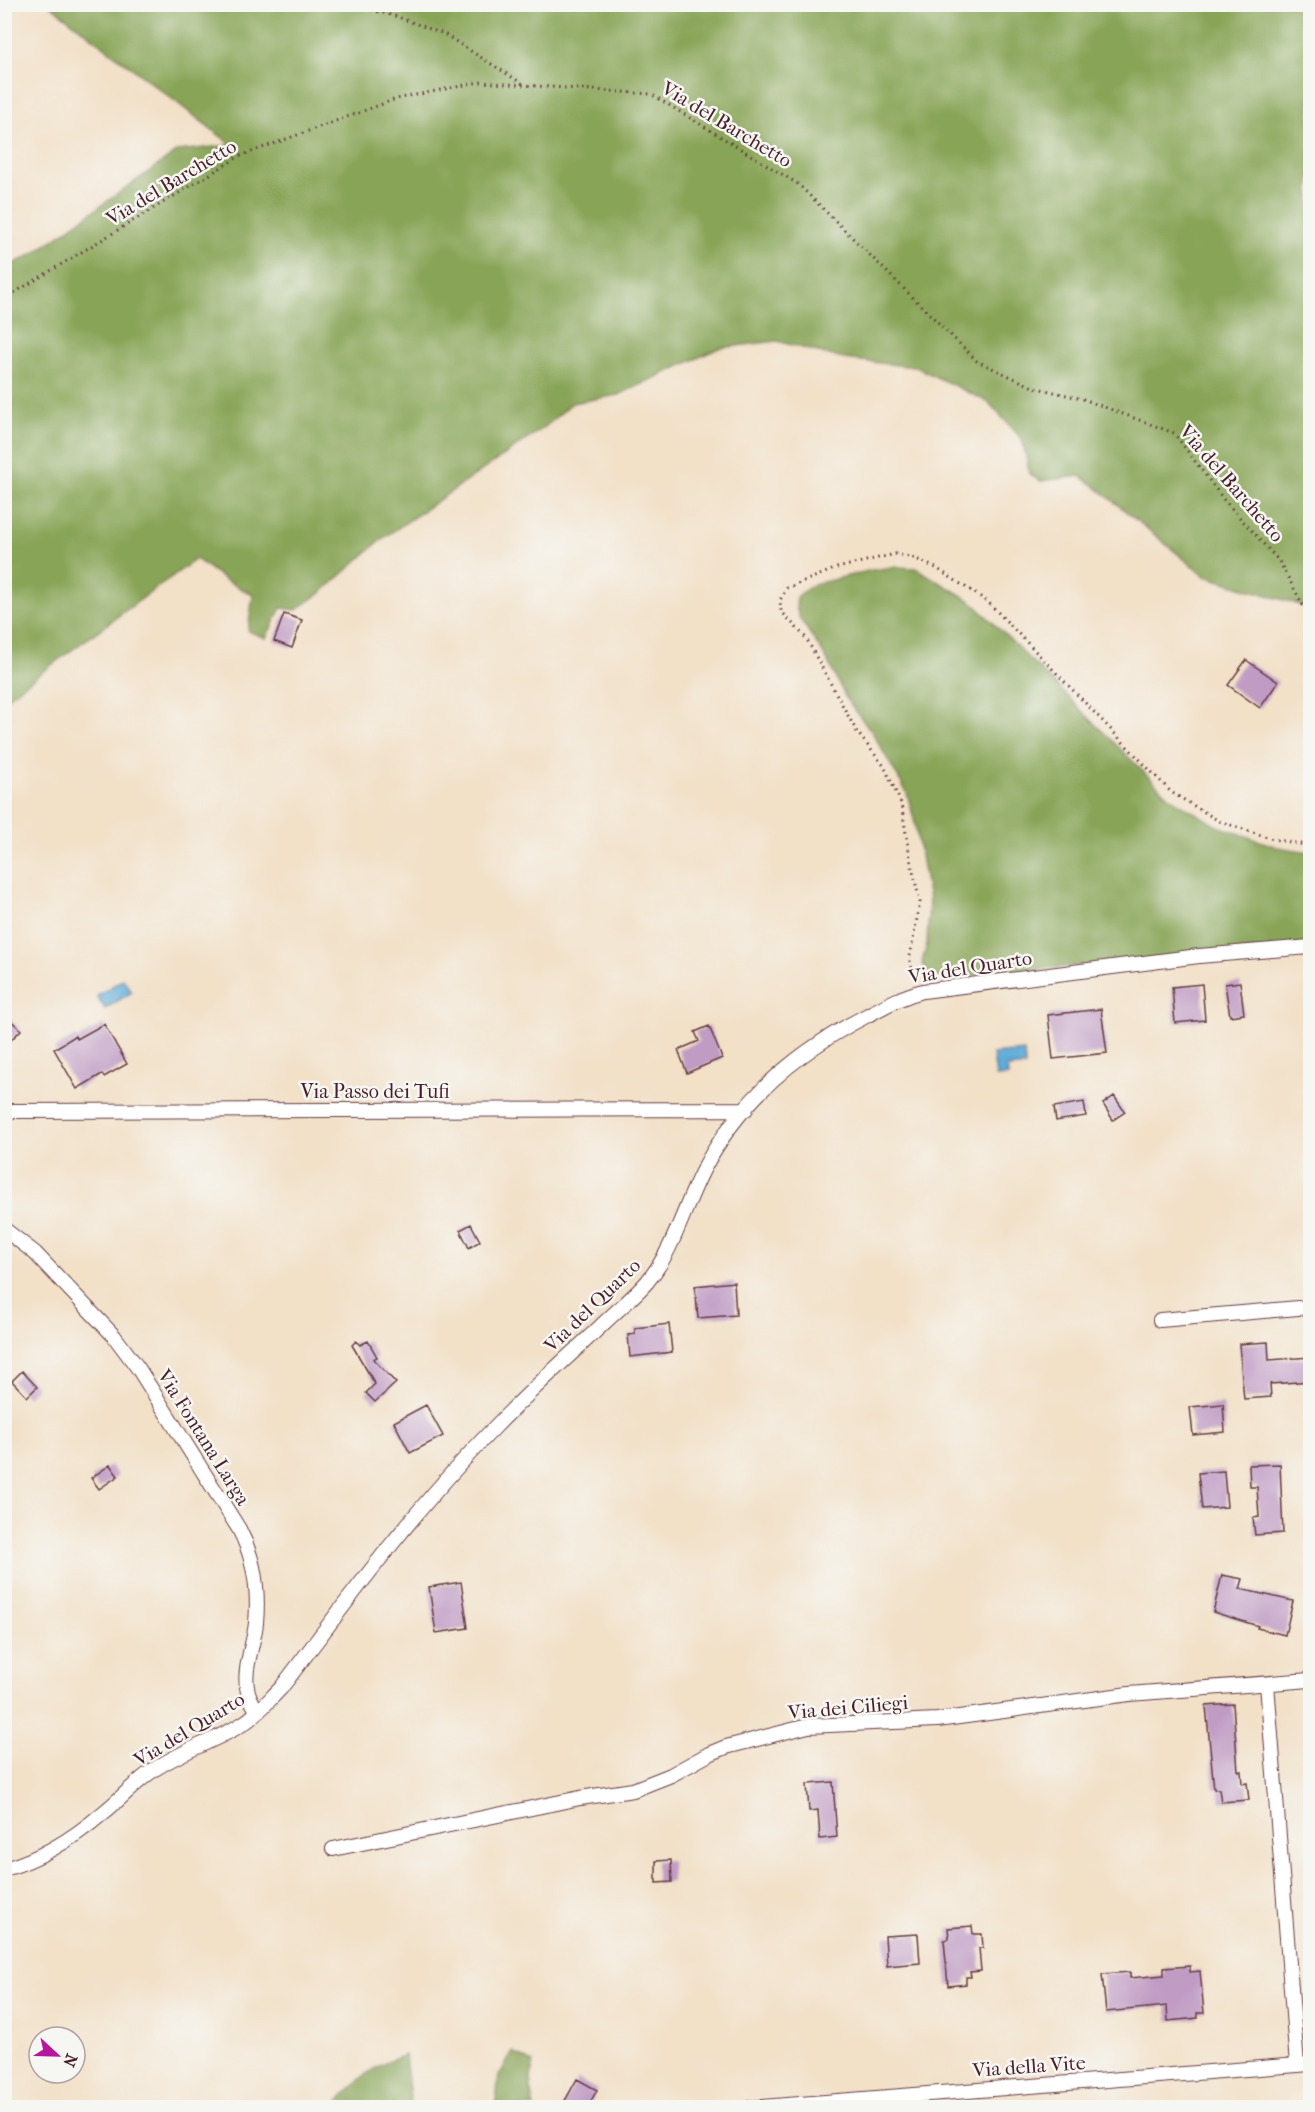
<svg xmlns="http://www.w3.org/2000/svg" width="1315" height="2112" font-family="'IM FELL French Canon',serif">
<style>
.forest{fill:#88a457;stroke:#696241;stroke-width:1.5}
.water{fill:#5facd8;stroke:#546682;stroke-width:1.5}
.building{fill:#c09bc4}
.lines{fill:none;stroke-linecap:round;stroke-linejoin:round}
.minor-casing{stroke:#633c42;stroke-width:16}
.path{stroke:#633c42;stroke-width:3;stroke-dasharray:1.5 4.5;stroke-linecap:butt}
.minor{stroke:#fff;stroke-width:14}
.labels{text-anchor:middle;stroke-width:5;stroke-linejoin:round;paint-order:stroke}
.street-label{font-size:20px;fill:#4a1f2b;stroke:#f6f6f2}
</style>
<rect width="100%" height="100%" fill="#f6f6f2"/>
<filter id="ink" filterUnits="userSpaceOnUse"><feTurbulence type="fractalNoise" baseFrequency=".0167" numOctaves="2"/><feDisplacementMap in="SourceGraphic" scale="12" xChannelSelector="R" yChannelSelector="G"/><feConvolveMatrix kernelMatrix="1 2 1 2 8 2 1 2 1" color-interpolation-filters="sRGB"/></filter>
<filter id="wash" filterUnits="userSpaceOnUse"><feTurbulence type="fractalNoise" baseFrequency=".008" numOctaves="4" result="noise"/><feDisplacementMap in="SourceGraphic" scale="24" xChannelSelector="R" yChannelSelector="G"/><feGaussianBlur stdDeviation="1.35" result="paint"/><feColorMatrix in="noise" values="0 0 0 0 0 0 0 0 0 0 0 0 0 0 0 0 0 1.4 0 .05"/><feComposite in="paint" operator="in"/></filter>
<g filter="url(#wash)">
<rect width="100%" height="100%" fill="#f2e0c7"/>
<path class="forest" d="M 50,5 L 1310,5 L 1310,608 L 1205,576 L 1096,487 L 1080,476 L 1041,481 L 1030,475 L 1022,439 L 988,402 L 916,367 L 844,359 L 777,341 L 719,348 L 618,395 L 572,403 L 545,427 L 382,539 L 321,593 L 296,610 L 281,608 L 266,638 L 248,631 L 253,595 L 224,579 L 196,559 L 5,699 L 5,268 L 33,254 L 178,151 L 232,145 Z
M 894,567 L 916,568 L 971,601 L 1169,797 L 1215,825 L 1277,847 L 1310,852 L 1310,945 L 940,978 L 927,973 L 922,962 L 927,945 L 929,899 L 914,819 L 907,793 L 872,732 L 847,700 L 825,656 L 800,619 L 796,607 L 797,597 L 812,585 L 872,570 Z
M 513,2052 L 533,2063 L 530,2088 L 534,2107 L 495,2107 L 499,2076 Z
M 405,2055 L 411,2107 L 334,2107 C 359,2078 368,2068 405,2055 Z"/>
<path class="water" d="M 123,979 L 132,992 L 105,1009 L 97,996 Z
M 1024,1051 L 1025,1066 L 1007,1068 L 1008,1076 L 996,1077 L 993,1054 Z"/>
<g id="blocks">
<path class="building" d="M 284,614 L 302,620 L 292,648 L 274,641 Z
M 1246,660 L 1278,682 L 1260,708 L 1228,685 Z
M 1240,982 L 1244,1014 L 1230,1016 L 1225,984 Z
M 1202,984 L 1205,1020 L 1175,1023 L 1172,987 Z
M 1101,1009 L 1107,1053 L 1053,1059 L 1048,1015 Z
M 4,1014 L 21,1030 L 4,1047 Z
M 104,1024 L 127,1064 L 104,1077 L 102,1074 L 77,1089 L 54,1049 L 75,1036 L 77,1039 Z
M 709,1026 L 722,1058 L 687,1073 L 678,1050 L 699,1041 L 695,1032 Z
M 1114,1096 L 1125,1112 L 1113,1120 L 1103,1104 Z
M 1084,1102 L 1086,1116 L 1056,1121 L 1054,1107 Z
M 471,1224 L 480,1241 L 469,1248 L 460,1230 Z
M 734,1282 L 736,1315 L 698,1318 L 695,1286 Z
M 669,1324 L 672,1352 L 630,1357 L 628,1335 L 635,1334 L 635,1328 Z
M 356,1341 L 360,1345 L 368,1341 L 377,1357 L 373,1359 L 396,1383 L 375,1402 L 366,1393 L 375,1384 L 352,1345 Z
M 1268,1342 L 1269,1360 L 1311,1357 L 1311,1381 L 1270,1384 L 1271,1397 L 1244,1399 L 1239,1344 Z
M 22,1371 L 37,1387 L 27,1397 L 12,1381 Z
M 1223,1404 L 1225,1432 L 1193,1435 L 1190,1407 Z
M 426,1405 L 443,1436 L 410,1453 L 394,1422 Z
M 1280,1464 L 1283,1533 L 1255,1535 L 1253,1518 L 1259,1517 L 1257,1487 L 1250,1487 L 1249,1465 Z
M 110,1465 L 118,1476 L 99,1489 L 91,1478 Z
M 1224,1471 L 1227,1507 L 1202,1509 L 1198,1473 Z
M 1222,1575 L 1243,1579 L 1240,1589 L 1293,1601 L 1285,1635 L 1257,1628 L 1258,1626 L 1213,1612 Z
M 461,1582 L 468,1628 L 436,1633 L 429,1587 Z
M 1233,1704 L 1238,1771 L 1241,1771 L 1242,1784 L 1247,1783 L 1249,1800 L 1221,1802 L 1219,1789 L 1214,1789 L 1206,1706 Z
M 833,1782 L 837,1837 L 820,1839 L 818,1810 L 809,1811 L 807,1784 Z
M 671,1860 L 672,1882 L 656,1883 L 656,1861 Z
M 972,1926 L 973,1934 L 982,1934 L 983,1948 L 979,1948 L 981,1971 L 970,1972 L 971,1977 L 966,1977 L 966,1984 L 948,1986 L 944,1940 L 949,1939 L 948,1928 Z
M 918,1934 L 920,1963 L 887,1966 L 885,1936 Z
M 1190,1966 L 1190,1972 L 1200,1971 L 1204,2013 L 1197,2013 L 1198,2018 L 1168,2021 L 1167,2006 L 1106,2012 L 1102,1974 L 1130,1972 L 1130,1978 L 1164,1975 L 1164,1968 Z
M 577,2079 L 597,2090 L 587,2108 L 561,2108 Z"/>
</g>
</g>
<g filter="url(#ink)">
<use href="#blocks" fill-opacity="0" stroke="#633c42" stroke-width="1.5"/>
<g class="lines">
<defs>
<path id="minor" d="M 4,1111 L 746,1109
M 4,1229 L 35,1253 L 114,1336 L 138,1368 L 239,1529 C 255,1559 259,1590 256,1623 C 254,1644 242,1671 248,1692 C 250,1699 254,1706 258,1712
M 1160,1320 L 1310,1307
M 1267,1684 L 1297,2065
M 333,1849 L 580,1798 L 633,1790 L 671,1775 L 709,1754 L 726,1747 L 808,1726 L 937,1720 L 1129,1694 L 1310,1680
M 4,1869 C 41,1859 75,1837 103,1813 C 121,1799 136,1781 155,1769 C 183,1750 216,1741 244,1723 C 258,1714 269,1700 281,1688 C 349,1598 416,1507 496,1426 C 530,1391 566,1359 601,1326 C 616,1311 633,1298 647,1282 C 674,1250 684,1207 703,1170 C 739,1101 798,1051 866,1016 C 885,1006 902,996 923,991 L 1199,956 L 1310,947
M 750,2108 L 1310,2064"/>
</defs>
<use href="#minor" class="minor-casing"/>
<path class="path" d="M 348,4 L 395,16 L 444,34 L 523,84
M 4,299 L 240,156 L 396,99 L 480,82 L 651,94 L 798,184 L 977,361 L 1033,387 L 1083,399 L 1174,433 L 1224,500 L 1279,561 L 1303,605 L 1310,608
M 916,979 L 910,963 L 910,956 L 920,902 L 911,863 L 901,803 L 884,766 L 857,732 L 806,638 L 781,611 L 780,600 L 787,588 L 837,568 L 895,554 L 914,558 L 936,568 L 987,601 L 1171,792 L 1219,821 L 1273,839 L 1310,846"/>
<use href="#minor" class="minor"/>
</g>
</g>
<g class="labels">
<g class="street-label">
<text transform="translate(727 124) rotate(31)" y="7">Via del Barchetto</text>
<text transform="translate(171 182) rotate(-31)" y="7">Via del Barchetto</text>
<text transform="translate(1232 483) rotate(49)" y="7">Via del Barchetto</text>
<text transform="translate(970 967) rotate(-9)" y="7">Via del Quarto</text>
<text x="375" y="1098">Via Passo dei Tufi</text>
<text transform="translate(592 1305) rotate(-44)" y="7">Via del Quarto</text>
<text transform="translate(204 1437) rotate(58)" y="7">Via Fontana Larga</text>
<text transform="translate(848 1707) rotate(-5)" y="7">Via dei Ciliegi</text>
<text transform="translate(189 1729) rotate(-31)" y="7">Via del Quarto</text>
<text transform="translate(1029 2066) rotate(-4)" y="7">Via della Vite</text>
</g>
</g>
<rect width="1315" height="2112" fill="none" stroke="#f6f6f2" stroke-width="24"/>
<g transform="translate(57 2055) rotate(112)"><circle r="28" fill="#f6f6f2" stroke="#b1a0a2" stroke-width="1.5"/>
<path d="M0-4.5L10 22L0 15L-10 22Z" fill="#b5179e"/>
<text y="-9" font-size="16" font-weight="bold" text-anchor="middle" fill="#4a1f2b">N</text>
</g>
</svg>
